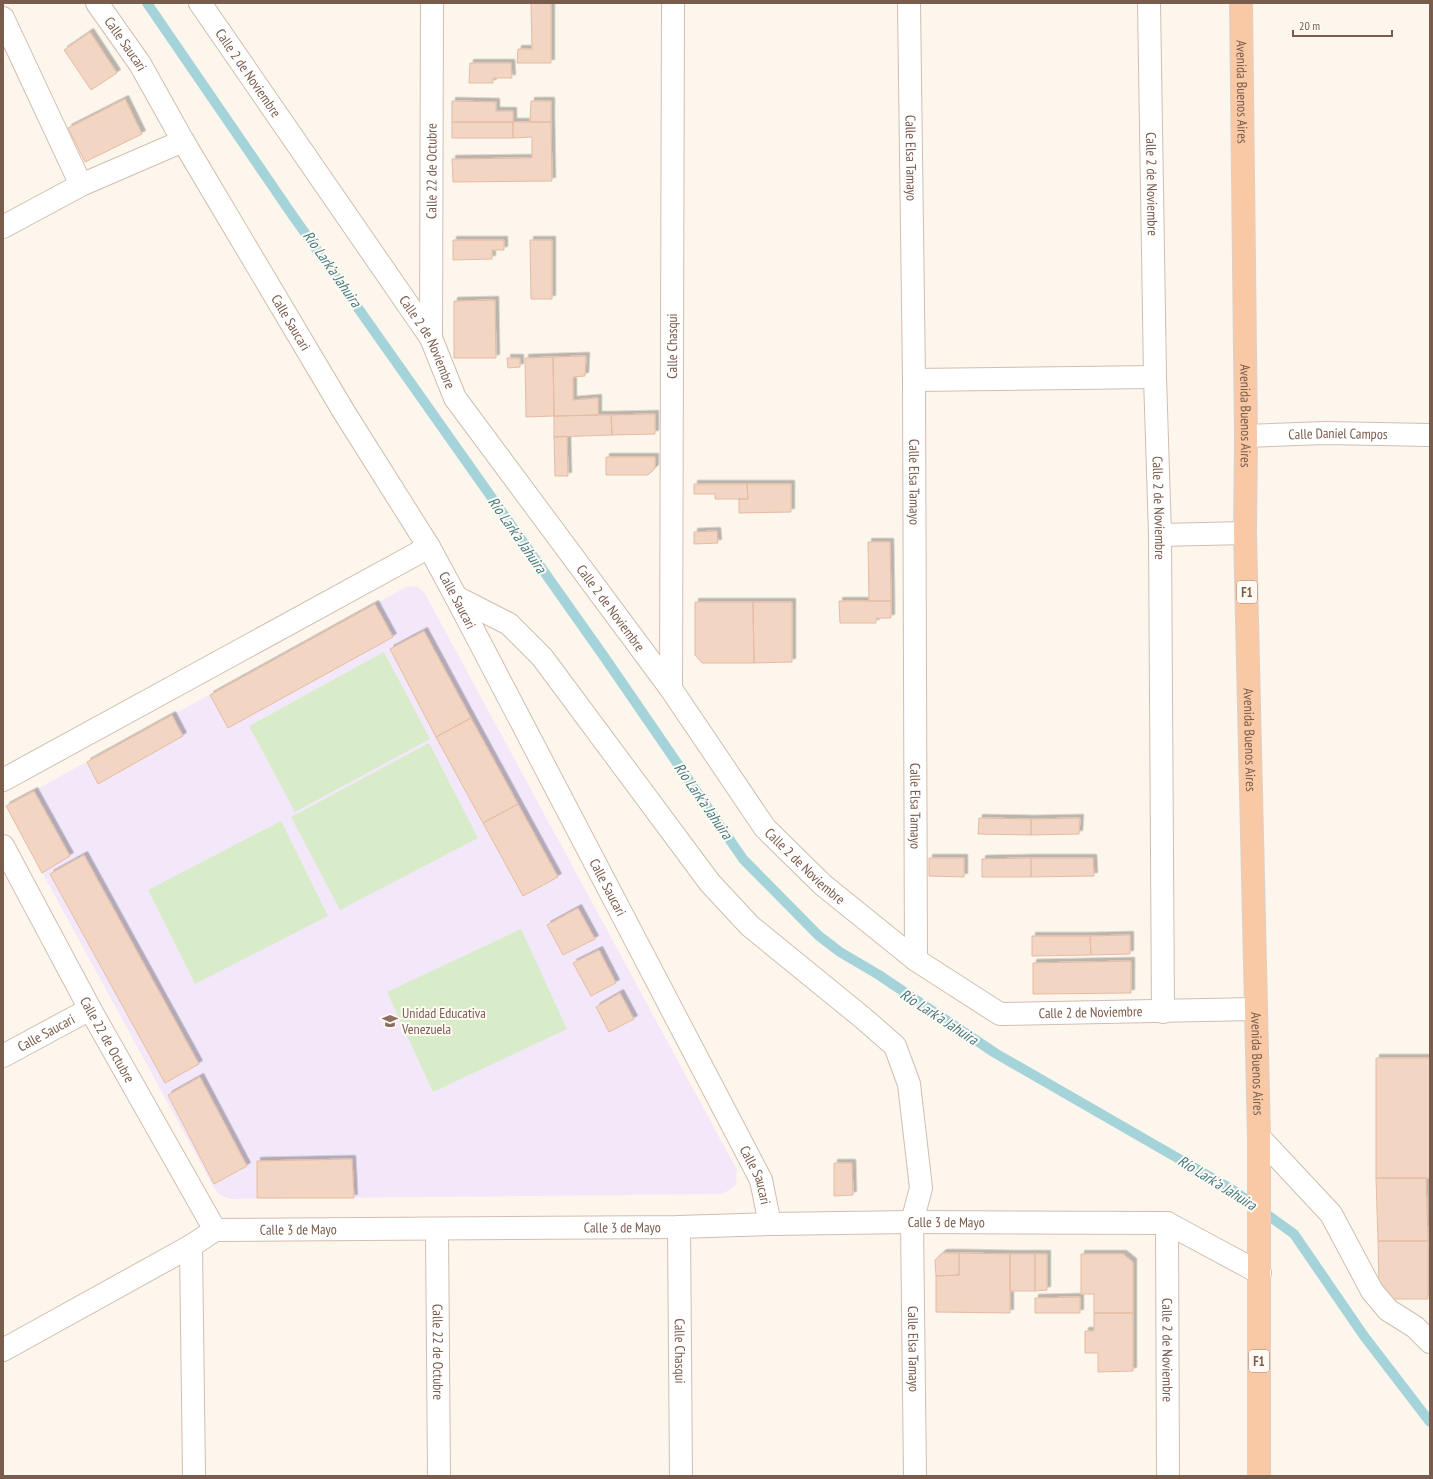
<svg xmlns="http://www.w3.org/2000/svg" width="1433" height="1479" font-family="'PT Sans Narrow',sans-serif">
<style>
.education{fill:#f3e8fa}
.green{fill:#d8ecc9}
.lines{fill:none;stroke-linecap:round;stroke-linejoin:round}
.stream{stroke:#a5d3da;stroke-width:10}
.building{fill:#f3d5c3;stroke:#e6bba3;filter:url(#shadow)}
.minor-casing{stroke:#d1beb0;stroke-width:24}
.trunk-casing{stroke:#dad1cd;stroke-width:24}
.minor{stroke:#fff;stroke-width:22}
.trunk{stroke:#f9c8a4;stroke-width:22}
.labels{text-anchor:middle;stroke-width:4;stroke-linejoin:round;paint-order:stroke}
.shield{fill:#fffaf3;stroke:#a28b7f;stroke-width:1}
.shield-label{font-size:13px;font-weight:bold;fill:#7a5c4d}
.street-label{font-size:14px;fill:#7a5c4d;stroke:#fffaf3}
.education-label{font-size:14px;fill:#785e54;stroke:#fffaf3;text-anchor:start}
.water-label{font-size:15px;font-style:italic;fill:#437c86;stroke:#fffaf3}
</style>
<defs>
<filter id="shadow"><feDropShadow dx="3.5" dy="-3.5" stdDeviation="0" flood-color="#0004"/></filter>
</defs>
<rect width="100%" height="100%" fill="#fdf6ec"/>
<path class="education" d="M 416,586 L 424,592 L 737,1170 L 736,1185 L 723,1194 L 229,1199 L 219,1194 L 213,1186 L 6,806 L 375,604 L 406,587 Z"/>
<path class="green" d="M 384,652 L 430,739 L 295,812 L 249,726 Z
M 429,743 L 478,838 L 340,910 L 291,817 Z
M 281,821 L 328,916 L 195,984 L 148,890 Z
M 521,929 L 567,1029 L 433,1092 L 387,992 Z"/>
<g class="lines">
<path class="stream" d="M 147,3 L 293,216 L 605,658 L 743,859 L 819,936 L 840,952 L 879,975 L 995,1053 L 1233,1190 L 1294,1234 L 1364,1336 L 1430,1422"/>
</g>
<path class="building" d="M 531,3 L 551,3 L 551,63 L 517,63 L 518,49 L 532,49 Z
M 90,32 L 117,73 L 91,90 L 64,50 Z
M 470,63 L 511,63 L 512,78 L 493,78 L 493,83 L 469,83 Z
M 125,99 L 142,134 L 85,162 L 68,128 Z
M 452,101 L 496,102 L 496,111 L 513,111 L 513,122 L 452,122 Z
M 531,101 L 551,101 L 551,122 L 530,122 Z
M 452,122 L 513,122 L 513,138 L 452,138 Z
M 513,122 L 551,122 L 552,181 L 453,182 L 452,159 L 532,158 L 532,137 L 513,138 Z
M 453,240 L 504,240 L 504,250 L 492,250 L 492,259 L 453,260 Z
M 530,240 L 552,240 L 552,299 L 531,299 Z
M 495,300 L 496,358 L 454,358 L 454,301 Z
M 586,356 L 585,376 L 573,377 L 573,400 L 598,398 L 598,415 L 554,416 L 553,357 Z
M 553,357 L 554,416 L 526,417 L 525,358 Z
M 507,358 L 520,358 L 520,367 L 508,368 Z
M 655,414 L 655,434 L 612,435 L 611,415 Z
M 598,415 L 611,415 L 612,435 L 554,437 L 554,416 Z
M 567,436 L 568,476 L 555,476 L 554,437 Z
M 606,457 L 655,457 L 655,468 L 648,475 L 606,475 Z
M 694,484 L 747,484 L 748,499 L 715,499 L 715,494 L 694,494 Z
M 747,484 L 791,484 L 791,512 L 739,513 L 739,499 L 748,499 Z
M 717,531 L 718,543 L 694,544 L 694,532 Z
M 868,542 L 890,542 L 891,601 L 869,601 Z
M 839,601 L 891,601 L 891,618 L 876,618 L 876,623 L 840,623 Z
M 695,602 L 753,602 L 754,663 L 702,663 L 695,655 Z
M 753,602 L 792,602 L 792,662 L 754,663 Z
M 375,604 L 393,637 L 228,728 L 210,695 Z
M 424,631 L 471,718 L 436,737 L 390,649 Z
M 172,715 L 183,736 L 98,784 L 87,762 Z
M 471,718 L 518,804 L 483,823 L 436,737 Z
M 34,791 L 70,856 L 42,873 L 6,806 Z
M 518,804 L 558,877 L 523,896 L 483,823 Z
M 979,818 L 1031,819 L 1031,835 L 978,834 Z
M 1080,818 L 1079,834 L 1031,835 L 1031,819 Z
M 84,855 L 199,1064 L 165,1083 L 50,874 Z
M 929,858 L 964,858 L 964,877 L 929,876 Z
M 1031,858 L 1031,877 L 982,877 L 982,859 Z
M 1031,858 L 1093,858 L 1094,876 L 1031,877 Z
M 578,908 L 595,939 L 563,955 L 547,925 Z
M 1130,935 L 1130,954 L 1091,955 L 1090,936 Z
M 1032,936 L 1090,936 L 1091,955 L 1032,956 Z
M 599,950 L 616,983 L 591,996 L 573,963 Z
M 1131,961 L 1131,993 L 1033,994 L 1033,963 Z
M 620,993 L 634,1019 L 609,1032 L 596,1007 Z
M 1376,1058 L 1430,1058 L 1430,1178 L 1376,1178 Z
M 200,1077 L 247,1166 L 214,1184 L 168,1095 Z
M 352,1159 L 354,1198 L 257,1198 L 257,1161 Z
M 834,1163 L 852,1163 L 853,1195 L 834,1196 Z
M 1376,1178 L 1426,1178 L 1428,1241 L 1378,1241 Z
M 1378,1241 L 1428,1241 L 1428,1299 L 1389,1299 L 1379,1287 Z
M 943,1253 L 959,1253 L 959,1275 L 936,1276 L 935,1260 Z
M 959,1253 L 1010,1254 L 1010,1313 L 936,1312 L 936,1276 L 959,1275 Z
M 1010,1254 L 1035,1254 L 1035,1291 L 1010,1291 Z
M 1035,1254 L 1047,1254 L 1047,1290 L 1035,1291 Z
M 1081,1254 L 1123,1254 L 1133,1262 L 1133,1313 L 1094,1313 L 1094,1294 L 1081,1294 Z
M 1080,1297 L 1080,1313 L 1035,1313 L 1035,1298 Z
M 1094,1313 L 1133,1313 L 1133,1371 L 1098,1372 L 1098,1353 L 1085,1353 L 1085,1331 L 1094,1331 Z"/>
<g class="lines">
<defs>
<g id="minor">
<path id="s1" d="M 97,3 L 140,64 L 183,141 L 344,412 L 429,547 L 456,597 L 761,1180 L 770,1224"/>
<path id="s2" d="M 200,3 L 431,338 L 455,398 L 671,689 L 765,828 L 823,885 L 916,960 L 1000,1014 L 1255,1009"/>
<path id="s3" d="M 909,3 L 914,380 L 916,960"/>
<path id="s4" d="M 1149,3 L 1155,377 L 1160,535 L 1163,1012"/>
<path d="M 3,18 L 81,185"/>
<path d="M 3,227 L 81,185 L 183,141"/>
<path id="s5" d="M 431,338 L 432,3"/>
<path d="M 914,380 L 1155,377"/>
<path id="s6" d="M 1246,436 L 1326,433 L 1430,435"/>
<path d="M 1160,535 L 1245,533"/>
<path id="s7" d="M 456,597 L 509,624 L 542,657 L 710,883 L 750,926 L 863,1018 L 895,1046 L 909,1084 L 921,1188 L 912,1222 L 915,1476"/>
<path id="s8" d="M 671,689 L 673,3"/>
<path d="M 3,780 L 429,547"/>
<path id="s9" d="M 3,846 L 90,1009 L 215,1230"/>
<path id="s10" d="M 3,1056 L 90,1009"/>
<path d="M 1259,1137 L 1331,1214 L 1372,1291 L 1388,1310 L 1415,1327 L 1430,1342"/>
<path id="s11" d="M 1167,1223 L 1168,1476"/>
<path id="s12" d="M 679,1227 L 681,1476"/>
<path id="s13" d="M 437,1229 L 439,1476"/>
<path d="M 191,1246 L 194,1476"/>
<path id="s14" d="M 3,1350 L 191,1246 L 215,1230 L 679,1227 L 770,1224 L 912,1222 L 1167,1223 L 1260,1273"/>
</g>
<g id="trunk">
<path id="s15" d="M 1241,3 L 1246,436 L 1245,533 L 1259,1137 L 1259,1476"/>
</g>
</defs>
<use href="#minor" class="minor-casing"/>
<use href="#trunk" class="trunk-casing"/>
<use href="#minor" class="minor"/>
<use href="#trunk" class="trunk"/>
</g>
<defs>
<symbol id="school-bare" viewBox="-9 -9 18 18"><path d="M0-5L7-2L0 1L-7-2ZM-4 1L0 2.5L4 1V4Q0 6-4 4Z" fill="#8d6e63" stroke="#fffaf3" stroke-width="2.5" paint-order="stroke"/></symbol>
</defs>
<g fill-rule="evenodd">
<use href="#school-bare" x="379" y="1010" width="22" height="22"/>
</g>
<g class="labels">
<g class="shield">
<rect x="1237" y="581" width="20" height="22" rx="3"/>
<rect x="1249" y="1350" width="20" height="22" rx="3"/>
</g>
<g class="shield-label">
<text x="1247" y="597">F1</text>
<text x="1259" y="1366">F1</text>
</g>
<g class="street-label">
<text dy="5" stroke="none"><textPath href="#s1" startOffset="50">Calle Saucari</textPath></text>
<text dy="5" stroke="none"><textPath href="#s2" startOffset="85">Calle 2 de Noviembre</textPath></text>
<text dy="5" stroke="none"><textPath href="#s15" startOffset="89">Avenida Buenos Aires</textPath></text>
<text dy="5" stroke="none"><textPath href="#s3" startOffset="155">Calle Elsa Tamayo</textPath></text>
<text dy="5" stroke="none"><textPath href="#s5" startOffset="167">Calle 22 de Octubre</textPath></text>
<text dy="5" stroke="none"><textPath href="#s4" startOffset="181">Calle 2 de Noviembre</textPath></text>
<text dy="5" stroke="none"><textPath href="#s1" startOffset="374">Calle Saucari</textPath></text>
<text dy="5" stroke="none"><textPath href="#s2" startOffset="409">Calle 2 de Noviembre</textPath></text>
<text dy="5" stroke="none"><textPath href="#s8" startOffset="343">Calle Chasqui</textPath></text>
<text dy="5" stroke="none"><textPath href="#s15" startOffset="413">Avenida Buenos Aires</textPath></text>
<text dy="5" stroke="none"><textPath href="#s6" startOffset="92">Calle Daniel Campos</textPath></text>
<text dy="5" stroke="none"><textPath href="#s3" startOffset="479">Calle Elsa Tamayo</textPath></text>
<text dy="5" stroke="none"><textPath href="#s4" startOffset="505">Calle 2 de Noviembre</textPath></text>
<text dy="5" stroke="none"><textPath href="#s1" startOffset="698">Calle Saucari</textPath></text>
<text dy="5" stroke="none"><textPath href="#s2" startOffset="733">Calle 2 de Noviembre</textPath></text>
<text dy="5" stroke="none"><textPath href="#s15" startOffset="737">Avenida Buenos Aires</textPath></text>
<text dy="5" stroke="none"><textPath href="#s3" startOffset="803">Calle Elsa Tamayo</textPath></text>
<text dy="5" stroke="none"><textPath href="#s2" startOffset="1057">Calle 2 de Noviembre</textPath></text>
<text dy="5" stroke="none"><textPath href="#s1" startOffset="1022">Calle Saucari</textPath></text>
<text dy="5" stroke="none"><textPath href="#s2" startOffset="1393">Calle 2 de Noviembre</textPath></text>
<text dy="5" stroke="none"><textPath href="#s10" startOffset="49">Calle Saucari</textPath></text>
<text dy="5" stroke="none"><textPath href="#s9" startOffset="220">Calle 22 de Octubre</textPath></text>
<text dy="5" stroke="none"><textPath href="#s15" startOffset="1061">Avenida Buenos Aires</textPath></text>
<text dy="5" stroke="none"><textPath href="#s1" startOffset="1346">Calle Saucari</textPath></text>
<text dy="5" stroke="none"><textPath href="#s14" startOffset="975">Calle 3 de Mayo</textPath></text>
<text dy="5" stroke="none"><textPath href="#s14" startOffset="651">Calle 3 de Mayo</textPath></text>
<text dy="5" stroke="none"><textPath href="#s14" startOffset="327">Calle 3 de Mayo</textPath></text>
<text dy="5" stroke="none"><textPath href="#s7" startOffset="942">Calle Elsa Tamayo</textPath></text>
<text dy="5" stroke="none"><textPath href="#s11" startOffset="127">Calle 2 de Noviembre</textPath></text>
<text dy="5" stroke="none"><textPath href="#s12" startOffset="124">Calle Chasqui</textPath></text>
<text dy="5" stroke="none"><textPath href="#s13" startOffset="123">Calle 22 de Octubre</textPath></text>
</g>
<g class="education-label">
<text x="402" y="1018">Unidad Educativa<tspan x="402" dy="16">Venezuela</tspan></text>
</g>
<g class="water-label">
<text transform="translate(332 269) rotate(55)" y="5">Río Lark’a Jahuira</text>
<text transform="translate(517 535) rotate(55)" y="5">Río Lark’a Jahuira</text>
<text transform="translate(703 801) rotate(55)" y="5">Río Lark’a Jahuira</text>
<text transform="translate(939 1017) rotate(33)" y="5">Río Lark’a Jahuira</text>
<text transform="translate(1217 1183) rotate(32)" y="5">Río Lark’a Jahuira</text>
</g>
</g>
<rect width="1433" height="1479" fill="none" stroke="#7a5c4d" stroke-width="8"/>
<path d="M1293 30v6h99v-6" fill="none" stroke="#7a5c4d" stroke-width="2"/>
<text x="1299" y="30" font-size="12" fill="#7a5c4d" stroke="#fffaf3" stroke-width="3" paint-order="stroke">20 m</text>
</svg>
